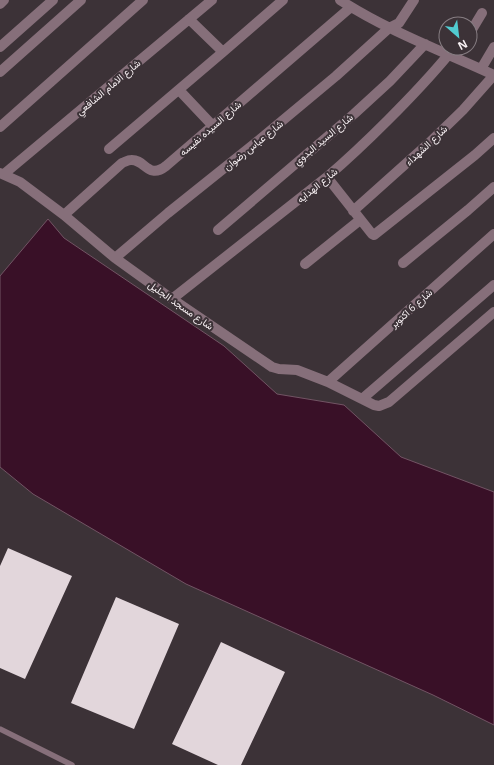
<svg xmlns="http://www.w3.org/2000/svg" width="494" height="765" font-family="'Open Sans',Vazirmatn,sans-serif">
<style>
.water{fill:#391027;stroke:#725464}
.building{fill:#e2d6db}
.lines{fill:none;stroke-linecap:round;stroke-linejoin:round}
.lane{stroke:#866f7a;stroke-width:5.5}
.street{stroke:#866f7a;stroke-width:10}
.labels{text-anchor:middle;stroke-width:4;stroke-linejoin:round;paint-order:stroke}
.street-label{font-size:10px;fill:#f8f1f4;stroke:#3c3237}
</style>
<rect width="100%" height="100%" fill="#3c3237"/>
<path class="water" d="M 48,219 L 64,238 L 224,346 L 277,394 L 344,405 L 401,457 L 494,492 L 494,725 L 433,695 L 186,584 L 33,494 L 0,467 L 0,276 Z"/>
<path class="building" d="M 8,548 L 72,576 L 25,679 L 0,668 L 0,566 Z
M 116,597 L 179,624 L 134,729 L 71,703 Z
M 221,642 L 285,672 L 241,765 L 218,765 L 172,744 Z"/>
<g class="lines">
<path class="lane" d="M 0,729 L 72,765"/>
<path class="street" d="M 340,0 C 388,31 442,51 494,75
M 0,4 L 4,0
M 189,19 L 223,52
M 470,33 L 482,13
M 0,47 L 53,0
M 455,57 L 461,48
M 481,69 L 494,47
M 0,72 L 81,0
M 179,90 L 213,126
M 0,127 L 143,0
M 109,149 L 223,52 L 283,0
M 0,173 L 20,182 L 64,215 L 115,258 L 172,299 L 272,367 L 279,369 L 297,370 L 328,382 L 374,405 L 379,406 L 389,402 L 494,312
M 4,174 L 212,0
M 327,177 L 372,234 L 374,235 L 475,155 L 494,138
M 353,211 L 429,143 L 463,110 L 494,75
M 64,215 L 122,163 C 125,162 128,160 131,160 C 145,159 148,180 166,166 L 351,7
M 218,230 L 354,114 L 390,81 L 425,44
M 115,258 L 168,213 L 253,145 L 336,76 L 389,28 L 399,23 L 414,0
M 403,263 L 468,210 L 494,187
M 305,264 L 360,220
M 172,299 L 327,177 C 348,159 368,140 388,120 C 409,99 430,77 449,54
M 328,382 L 494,234
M 362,399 L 494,285"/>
</g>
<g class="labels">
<g class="street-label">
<text transform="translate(108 87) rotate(-40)" y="4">شارع الامام الشافعي</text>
<text transform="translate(210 128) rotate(-41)" y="4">شارع السيده نفيسه</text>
<text transform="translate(323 139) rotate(-40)" y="4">شارع السيد البدوي</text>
<text transform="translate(253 145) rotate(-39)" y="4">شارع عباس رضوان</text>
<text transform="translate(426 145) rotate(-43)" y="4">شارع الشهداء</text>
<text transform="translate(317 185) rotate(-39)" y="4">شارع الهدايه</text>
<text transform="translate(181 305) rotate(35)" y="4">شارع مسجد الجليل</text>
<text transform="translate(411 308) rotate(-42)" y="4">شارع 6 اكتوبر</text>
</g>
</g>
<g transform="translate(458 36) rotate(152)"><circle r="19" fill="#3c3237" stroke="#877e83"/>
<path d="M0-3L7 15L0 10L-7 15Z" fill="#51ccd1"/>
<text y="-6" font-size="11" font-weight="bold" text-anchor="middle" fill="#f8f1f4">N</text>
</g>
</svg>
